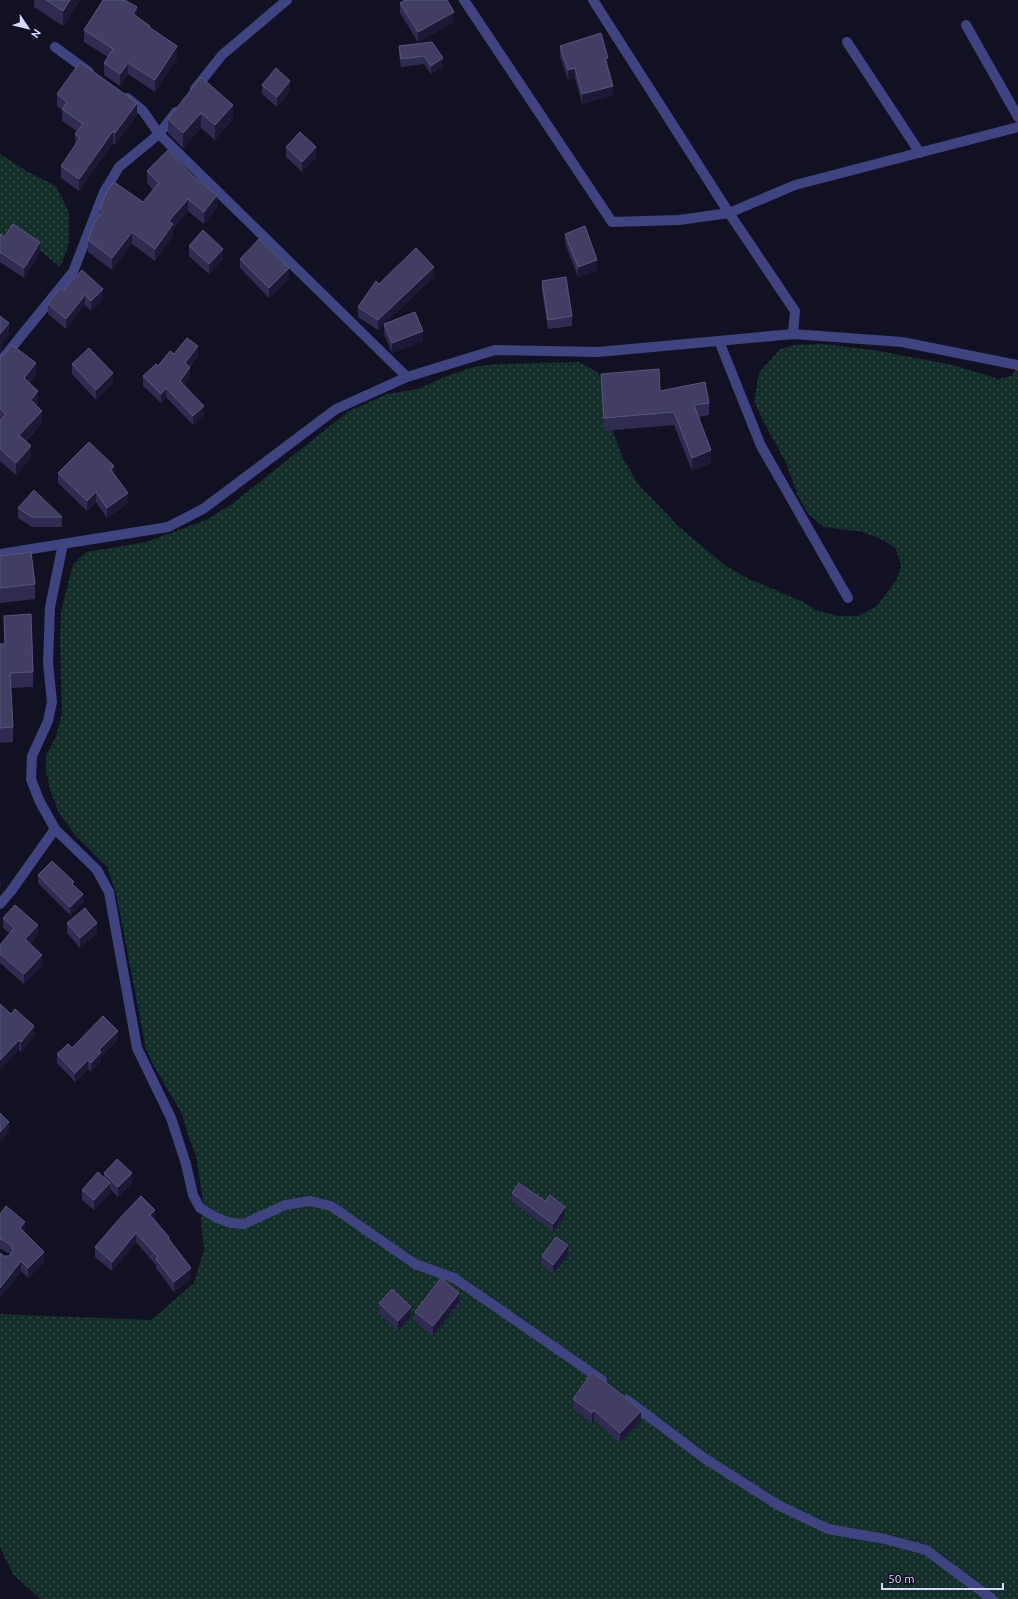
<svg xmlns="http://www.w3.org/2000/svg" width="1018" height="1599" font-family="Ubuntu,sans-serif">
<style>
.grass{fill:url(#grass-dots)}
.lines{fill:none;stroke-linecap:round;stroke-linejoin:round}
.minor{stroke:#3f437f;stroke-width:10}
.wall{fill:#2f2b51}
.shaded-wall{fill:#1c1937}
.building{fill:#413d63;stroke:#59567b}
</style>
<defs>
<pattern id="grass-dots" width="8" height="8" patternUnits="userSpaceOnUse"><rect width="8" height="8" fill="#142e2a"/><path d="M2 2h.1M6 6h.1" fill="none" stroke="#354c4a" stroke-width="1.8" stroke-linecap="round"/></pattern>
</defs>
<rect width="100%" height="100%" fill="#121124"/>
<path class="grass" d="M 0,154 L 28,172 L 56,186 L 69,213 L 69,243 L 60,267 L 37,248 L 0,240 Z
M 822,344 L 873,350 L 953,365 L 998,379 L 1012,376 L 1018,365 L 1018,1599 L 40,1599 L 13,1574 L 0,1548 L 0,1314 L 151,1320 L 194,1283 L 204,1250 L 201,1223 L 203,1200 L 196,1156 L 188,1135 L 182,1114 L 155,1068 L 146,1049 L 116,893 L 107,867 L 75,835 L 59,813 L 51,792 L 46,771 L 46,755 L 56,737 L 62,713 L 60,640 L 61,612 L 73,564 L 86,552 L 146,542 L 206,520 L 232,504 L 349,411 L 387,394 L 418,389 L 447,376 L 474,367 L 496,364 L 579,362 L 597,372 L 608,390 L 608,408 L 613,432 L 623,458 L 638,484 L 679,527 L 726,566 L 749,579 L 801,601 L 816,610 L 838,616 L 858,616 L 877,606 L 897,579 L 901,565 L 896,549 L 885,541 L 863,532 L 824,527 L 809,515 L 799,498 L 786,463 L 765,424 L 754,401 L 759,373 L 780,349 L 795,345 Z"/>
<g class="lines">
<path class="minor" d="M 464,0 L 612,222 L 679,220 L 729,213 L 795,185 L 1018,127
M 593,0 L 729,213 L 795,311 L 793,334
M 966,25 L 1018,117
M 847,42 L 920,153
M 55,47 L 89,72
M 195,89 L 222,55 L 287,0
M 127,98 L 143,111 L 159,134 L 407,377
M 719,341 L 761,446 L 848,598
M 0,362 L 73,272 L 104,192 L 119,167 L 159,134 L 176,112
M 63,544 L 50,607 L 48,663 L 52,702 L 48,721 L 32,756 L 31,779 L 39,800 L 55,829 L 97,870 L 109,892 L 137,1048 L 171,1118 L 186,1164 L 193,1195 L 200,1208 L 217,1218 L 231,1223 L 244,1224 L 285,1205 L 310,1201 L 331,1206 L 415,1264 L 454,1278 L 602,1380
M 0,554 L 168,527 L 203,509 L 336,409 L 407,377 L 495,350 L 598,352 L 793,334 L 902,342 L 1018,365
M 0,904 L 11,891 L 55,829
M 627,1400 L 704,1458 L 778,1505 L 828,1529 L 885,1539 L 926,1550 L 992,1599"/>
</g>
<path class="wall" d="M 34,0 L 80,0 L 63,26 L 34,7 Z
M 400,3 L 454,22 L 418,42 L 400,13 Z
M 137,17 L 150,28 L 177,58 L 155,92 L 128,74 L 120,86 L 104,75 L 104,63 L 108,57 L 84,42 L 84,30 Z
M 432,42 L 443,67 L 431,74 L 424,64 L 401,67 L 399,54 L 399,46 Z
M 560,46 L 608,67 L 613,95 L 582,104 L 575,78 L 568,80 L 560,56 Z
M 201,77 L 233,119 L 215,140 L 201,128 L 183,148 L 168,133 L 168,119 Z
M 262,85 L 290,91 L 277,107 L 262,94 Z
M 57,94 L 137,115 L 115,145 L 113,143 L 79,191 L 61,178 L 61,166 L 75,146 L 75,134 L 77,131 L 62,121 L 62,110 L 57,106 Z
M 286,147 L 316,157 L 302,172 L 286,157 Z
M 147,171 L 217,207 L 204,224 L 188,211 L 173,229 L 173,236 L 155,261 L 132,244 L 112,270 L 88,252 L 88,240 L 100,216 L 100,209 L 143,202 L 153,190 L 147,183 Z
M 0,234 L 4,237 L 40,252 L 24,278 L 0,262 Z
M 565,234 L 597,270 L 578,277 L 565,243 Z
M 189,246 L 223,259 L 209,274 L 189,256 Z
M 240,259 L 289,278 L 269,298 L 240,268 Z
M 434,277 L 385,323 L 423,341 L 392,353 L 384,334 L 384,324 L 378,330 L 358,317 L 358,307 L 379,284 Z
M 542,281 L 572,316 L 572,326 L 548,329 L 542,291 Z
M 63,291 L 103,299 L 91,311 L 85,305 L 66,329 L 48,314 L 48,304 Z
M 174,354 L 198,356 L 190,367 L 190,376 L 183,385 L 204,415 L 193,425 L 166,397 L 161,403 L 143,386 L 143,376 Z
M 0,356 L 36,376 L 29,383 L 38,404 L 36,405 L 42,423 L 26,441 L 31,458 L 16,475 L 0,461 Z
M 72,364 L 113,383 L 96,400 L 72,374 Z
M 601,374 L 660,391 L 709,403 L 709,415 L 699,417 L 711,463 L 692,471 L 674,425 L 604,431 L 601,387 Z
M 58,473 L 114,474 L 128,503 L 107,518 L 96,502 L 87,511 L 58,483 Z
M 18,508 L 62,517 L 62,527 L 32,527 L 18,518 Z
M 0,556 L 35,584 L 35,599 L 0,603 Z
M 4,616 L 33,672 L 33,687 L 11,688 L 13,727 L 13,742 L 0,743 L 0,644 L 5,644 Z
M 38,875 L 74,885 L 83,902 L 70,915 L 38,883 Z
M 3,918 L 38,934 L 30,944 L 42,965 L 24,984 L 0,963 L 0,945 L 10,933 L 3,928 Z
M 67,923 L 97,933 L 80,948 L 67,933 Z
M 11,1014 L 34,1036 L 21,1052 L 19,1050 Z
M 118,1039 L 101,1056 L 101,1061 L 91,1072 L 88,1069 L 75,1082 L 57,1063 L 57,1054 L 72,1048 Z
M 104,1173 L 132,1183 L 118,1197 L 110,1189 L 110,1193 L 94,1210 L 82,1200 L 82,1190 L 104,1177 Z
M 512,1193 L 565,1215 L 553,1232 L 512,1201 Z
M 0,1214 L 25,1232 L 24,1233 L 44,1262 L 28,1278 L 21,1271 L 0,1298 L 0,1253 L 4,1256 L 9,1256 L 11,1255 L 3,1250 L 0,1249 Z
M 155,1220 L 169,1240 L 191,1278 L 174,1292 L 156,1268 L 156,1265 L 136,1242 L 112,1271 L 95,1257 L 95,1247 Z
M 568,1255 L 553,1274 L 542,1266 L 542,1256 Z
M 379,1303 L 411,1317 L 398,1331 L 379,1313 Z
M 459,1303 L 433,1336 L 415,1322 L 415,1312 Z
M 573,1399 L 641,1421 L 620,1443 L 594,1420 L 592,1423 L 573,1409 Z"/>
<path class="shaded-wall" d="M 70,0 L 80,0 L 63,26 L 63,11 Z
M 137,7 L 137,19 L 133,14 Z
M 454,12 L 454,22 L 418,42 L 418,32 Z
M 177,46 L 177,58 L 155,92 L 155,80 Z
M 443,58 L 443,67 L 431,74 L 431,66 Z
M 605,58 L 608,58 L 608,67 Z
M 128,63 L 128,74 L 120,86 L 120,74 Z
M 575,68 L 575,78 L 568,80 L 568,70 Z
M 290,81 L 290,91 L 277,107 L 277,97 Z
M 613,86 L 613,95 L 582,104 L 582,94 Z
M 137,103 L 137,115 L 115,145 L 115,133 Z
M 233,105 L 233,119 L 215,140 L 215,125 Z
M 201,113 L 201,128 L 183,148 L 183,133 Z
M 113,131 L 113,143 L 79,191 L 79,179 Z
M 316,147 L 316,157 L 302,172 L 302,162 Z
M 217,195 L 217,207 L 204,224 L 204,212 Z
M 188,199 L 188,211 L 173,229 L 173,236 L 155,261 L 155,249 L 169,221 Z
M 132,232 L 132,244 L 112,270 L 112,258 Z
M 40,242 L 40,252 L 24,278 L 24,268 Z
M 223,249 L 223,259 L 209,274 L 209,264 Z
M 597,260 L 597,270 L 578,277 L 578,267 Z
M 434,267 L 434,277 L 378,330 L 378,320 Z
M 289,268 L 289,278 L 269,298 L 269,288 Z
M 103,289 L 103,299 L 91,311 L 91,301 Z
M 85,295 L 85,305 L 66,329 L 66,319 Z
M 9,323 L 9,335 L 2,344 L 2,350 L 0,352 L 0,334 Z
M 423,331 L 423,341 L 392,353 L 392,343 Z
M 198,346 L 198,356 L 185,372 L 185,363 Z
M 36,363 L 36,376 L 24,390 L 24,378 Z
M 190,367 L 190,376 L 180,390 L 180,381 Z
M 113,373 L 113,383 L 96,400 L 96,390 Z
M 166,388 L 166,397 L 161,403 L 161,394 Z
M 38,391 L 38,404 L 31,412 L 31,400 Z
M 204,406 L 204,415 L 193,425 L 193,416 Z
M 42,411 L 42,423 L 19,447 L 19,435 Z
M 31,446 L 31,458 L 16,475 L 16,463 Z
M 711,450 L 711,463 L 692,471 L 692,458 Z
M 114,466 L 114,476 L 111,470 Z
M 96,492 L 96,502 L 87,511 L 87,501 Z
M 128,493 L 128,503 L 107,518 L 107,508 Z
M 1,877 L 1,887 L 0,888 L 0,878 Z
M 83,894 L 83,902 L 70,915 L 70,907 Z
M 97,923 L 97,933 L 80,948 L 80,938 Z
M 38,925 L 38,934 L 25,949 L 25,939 Z
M 42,955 L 42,965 L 24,984 L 24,974 Z
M 34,1026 L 34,1036 L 21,1052 L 21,1042 Z
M 118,1031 L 118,1039 L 101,1056 L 101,1061 L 91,1072 L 91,1063 L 99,1050 Z
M 19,1040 L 19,1050 L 0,1070 L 0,1060 Z
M 88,1060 L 88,1069 L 75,1082 L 75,1073 Z
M 9,1122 L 9,1132 L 0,1142 L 0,1132 Z
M 132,1173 L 132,1183 L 118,1197 L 118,1187 Z
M 110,1183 L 110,1193 L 94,1210 L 94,1200 Z
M 565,1207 L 565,1215 L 553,1232 L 553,1224 Z
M 155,1210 L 155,1220 L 150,1215 Z
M 25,1222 L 25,1232 L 20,1238 L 20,1228 Z
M 136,1233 L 136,1242 L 112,1271 L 112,1262 Z
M 568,1245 L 568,1255 L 553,1274 L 553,1265 Z
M 44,1252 L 44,1262 L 28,1278 L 28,1268 Z
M 21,1261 L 21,1271 L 0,1298 L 0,1288 Z
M 191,1268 L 191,1278 L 174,1292 L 174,1282 Z
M 459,1293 L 459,1303 L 433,1336 L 433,1326 Z
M 411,1307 L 411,1317 L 398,1331 L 398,1321 Z
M 594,1410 L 594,1420 L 592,1423 L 592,1413 Z
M 641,1411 L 641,1421 L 620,1443 L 620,1433 Z"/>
<path class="building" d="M 46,0 L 70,0 L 63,11 Z
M 103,0 L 125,0 L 137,7 L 133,14 L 150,26 L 149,27 L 177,46 L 155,80 L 128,63 L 120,74 L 104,63 L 113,49 L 84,30 Z
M 405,0 L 447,0 L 454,12 L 418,32 L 400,3 Z
M 601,33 L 608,58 L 605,58 L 613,86 L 582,94 L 575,68 L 568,70 L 560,46 Z
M 432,42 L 443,58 L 431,66 L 424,56 L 401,59 L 399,46 Z
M 80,62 L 137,103 L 115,133 L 113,131 L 79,179 L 61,166 L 80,138 L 75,134 L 83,124 L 62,109 L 67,102 L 57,94 Z
M 276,68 L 290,81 L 277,97 L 262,85 Z
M 201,77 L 233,105 L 215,125 L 201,113 L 183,133 L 168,119 Z
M 300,132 L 316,147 L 302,162 L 286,147 Z
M 168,150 L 193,176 L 217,195 L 204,212 L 188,199 L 169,221 L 173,224 L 155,249 L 132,232 L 112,258 L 88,240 L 94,223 L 103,211 L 100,209 L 107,191 L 114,182 L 143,202 L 159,183 L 147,171 Z
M 13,224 L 40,242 L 24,268 L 0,252 L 0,234 L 4,237 Z
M 585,226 L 597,260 L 578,267 L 565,234 Z
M 203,230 L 223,249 L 209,264 L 189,246 Z
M 259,239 L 289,268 L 269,288 L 240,259 Z
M 416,248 L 434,267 L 378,320 L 358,307 L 376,281 L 379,284 Z
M 82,270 L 103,289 L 91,301 L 85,295 L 66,319 L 48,304 L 60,288 L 63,291 Z
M 566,277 L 572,316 L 548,320 L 542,281 Z
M 415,312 L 423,331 L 392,343 L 384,324 Z
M 0,316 L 9,323 L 0,334 Z
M 187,338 L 198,346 L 185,363 L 190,367 L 180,381 L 204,406 L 193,416 L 166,388 L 161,394 L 143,376 L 156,364 L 158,366 L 170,351 L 174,354 Z
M 12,345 L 36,363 L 24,378 L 38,391 L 31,400 L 42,411 L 19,435 L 31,446 L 16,463 L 0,449 L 0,421 L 6,414 L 0,409 L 0,356 L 3,356 Z
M 89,348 L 113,373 L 96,390 L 72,364 Z
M 659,369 L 660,391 L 705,382 L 709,403 L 694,405 L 711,450 L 692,458 L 674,412 L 604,418 L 601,374 Z
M 89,442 L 114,466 L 111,470 L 128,493 L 107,508 L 96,492 L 87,501 L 58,473 Z
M 34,490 L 62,517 L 32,517 L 18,508 Z
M 31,552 L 35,584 L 0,588 L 0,556 Z
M 31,614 L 33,672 L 10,673 L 13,727 L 0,728 L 0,644 L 5,644 L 4,616 Z
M 52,861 L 74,882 L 72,884 L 83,894 L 70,907 L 38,875 Z
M 15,905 L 38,925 L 25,939 L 42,955 L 24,974 L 0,954 L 0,945 L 14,928 L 3,918 Z
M 85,908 L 97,923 L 80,938 L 67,923 Z
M 0,1004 L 11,1014 L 15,1009 L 34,1026 L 21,1042 L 19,1040 L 0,1060 Z
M 103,1016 L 118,1031 L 99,1050 L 101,1052 L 91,1063 L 88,1060 L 75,1073 L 57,1054 L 68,1044 L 72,1048 Z
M 0,1113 L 9,1122 L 0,1132 Z
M 117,1159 L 132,1173 L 118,1187 L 104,1173 Z
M 98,1172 L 110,1183 L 94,1200 L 82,1190 Z
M 519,1183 L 545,1201 L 550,1195 L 565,1207 L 553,1224 L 512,1193 Z
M 141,1196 L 155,1210 L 150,1215 L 169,1237 L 168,1238 L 191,1268 L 174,1282 L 156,1259 L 158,1257 L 136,1233 L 112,1262 L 95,1247 L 120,1218 Z
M 6,1206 L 25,1222 L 20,1228 L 44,1252 L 28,1268 L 21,1261 L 0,1288 L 0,1253 L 4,1256 L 9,1256 L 13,1251 L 11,1245 L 3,1240 L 0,1239 L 0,1214 Z
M 556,1237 L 568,1245 L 553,1265 L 542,1256 Z
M 441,1278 L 459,1293 L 433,1326 L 415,1312 Z
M 392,1289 L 411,1307 L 398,1321 L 379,1303 Z
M 592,1372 L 625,1397 L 641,1411 L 620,1433 L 594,1410 L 592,1413 L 573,1399 Z"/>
<g transform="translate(28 28) rotate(125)" stroke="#121124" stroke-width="3" paint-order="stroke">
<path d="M0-3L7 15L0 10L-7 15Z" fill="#d8d7fc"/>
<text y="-6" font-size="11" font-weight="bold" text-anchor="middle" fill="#d8d7fc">N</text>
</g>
<path d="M882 1583v6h121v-6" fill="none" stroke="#d8d7fc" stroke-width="2"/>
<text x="888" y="1583" font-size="12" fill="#d8d7fc" stroke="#121124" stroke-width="3" paint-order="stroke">50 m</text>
</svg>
